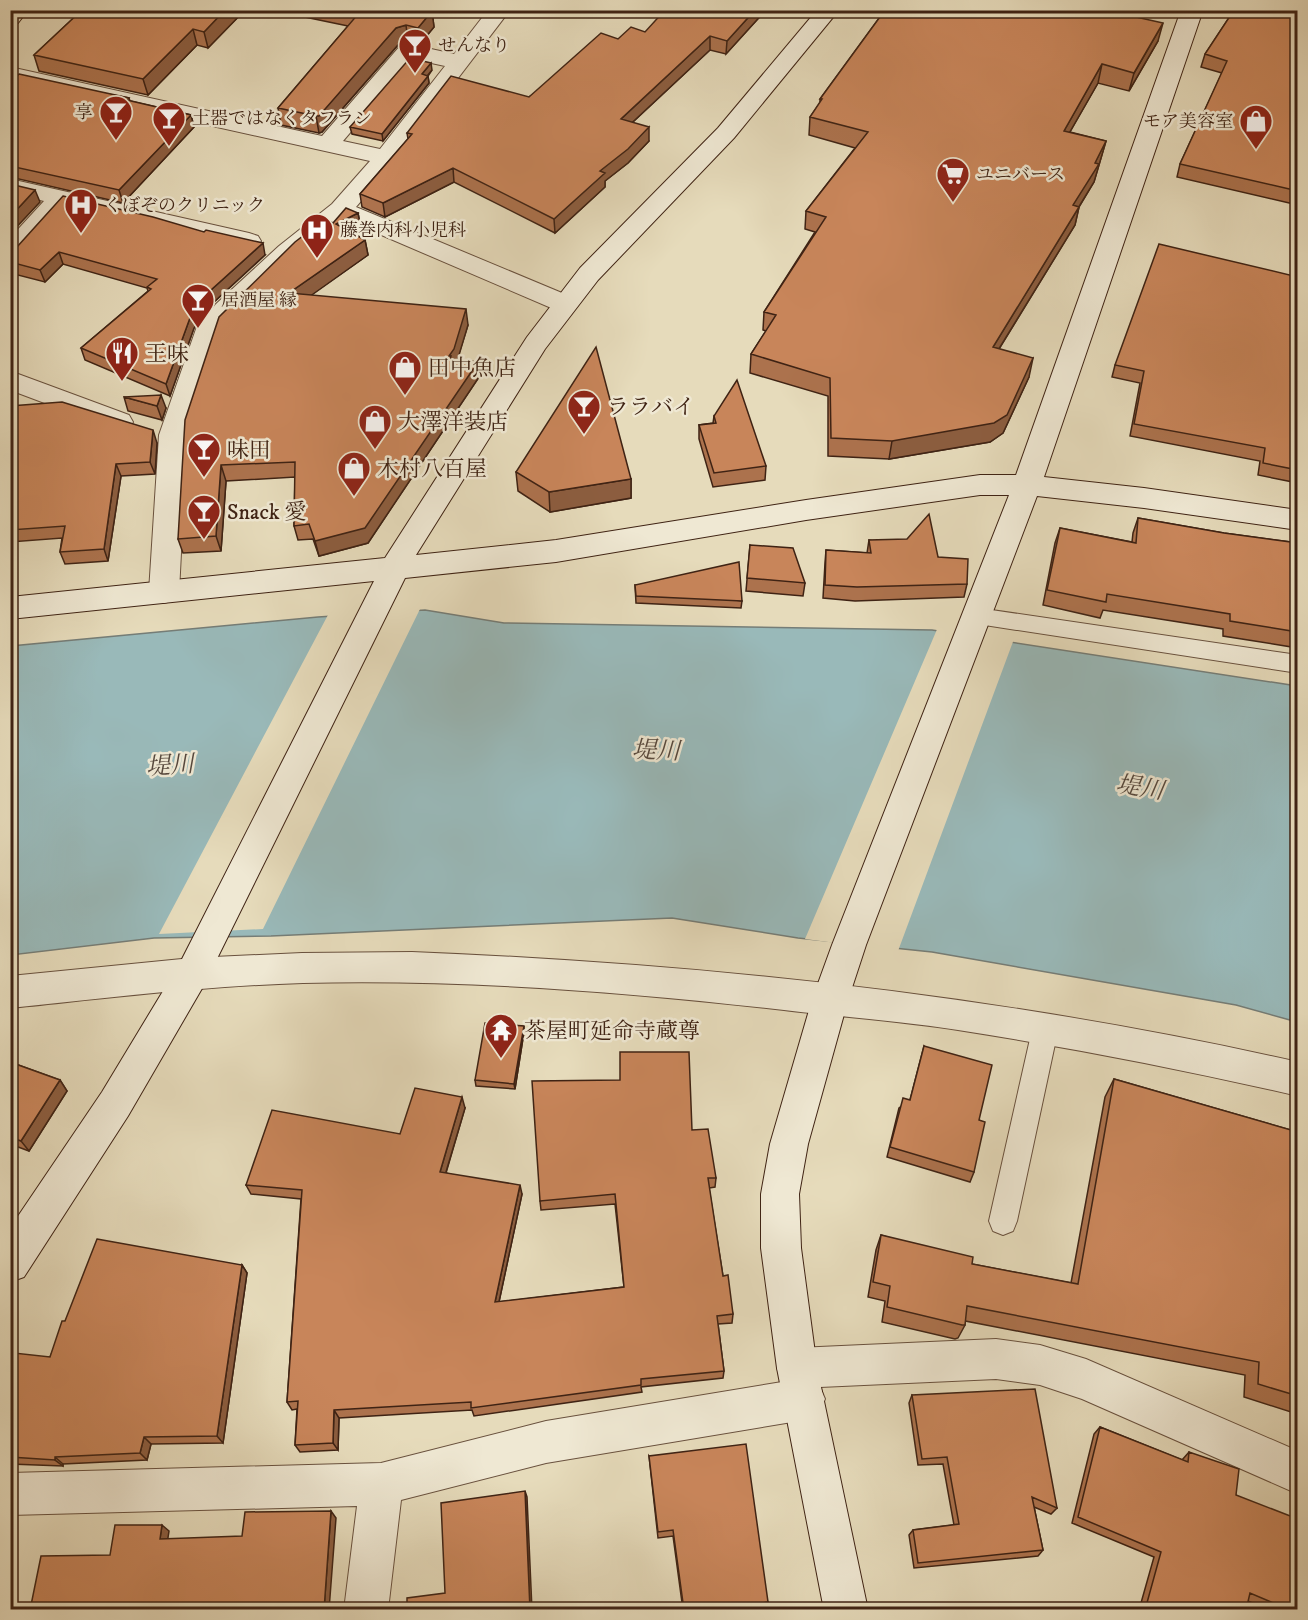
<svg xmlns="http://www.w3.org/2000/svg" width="1308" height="1620" font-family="'IM FELL DW Pica','Noto Serif JP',serif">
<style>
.water{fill:#99b9b9;stroke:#757d77;stroke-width:1.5}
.pier{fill:#e6dbbb}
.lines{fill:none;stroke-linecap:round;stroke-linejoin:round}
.lane-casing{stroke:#69513e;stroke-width:2}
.street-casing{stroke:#69513e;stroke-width:2}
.secondary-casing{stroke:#3f2314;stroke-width:2}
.highway-casing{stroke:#3f2314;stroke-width:2}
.lane{fill:#efe8d3;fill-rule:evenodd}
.street{fill:#efe8d3;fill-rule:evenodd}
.secondary{fill:#efe8d3;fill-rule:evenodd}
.highway{fill:#e6dbbb;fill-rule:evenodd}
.wall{fill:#ac724d;stroke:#3f2314;stroke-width:1.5}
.shaded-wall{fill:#8c5d3f;stroke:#3f2314;stroke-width:1.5}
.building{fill:#c8855a;stroke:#3f2314;stroke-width:1.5}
.labels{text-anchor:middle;stroke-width:5;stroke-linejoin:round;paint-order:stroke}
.far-poi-label{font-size:18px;fill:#3f2314;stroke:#efe8d3;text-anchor:start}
.poi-label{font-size:22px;fill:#3f2314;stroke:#efe8d3;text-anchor:start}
.water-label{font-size:24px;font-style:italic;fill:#56483d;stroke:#efe8d3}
</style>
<rect width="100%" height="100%" fill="#e6dbbb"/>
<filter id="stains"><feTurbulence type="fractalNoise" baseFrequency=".00333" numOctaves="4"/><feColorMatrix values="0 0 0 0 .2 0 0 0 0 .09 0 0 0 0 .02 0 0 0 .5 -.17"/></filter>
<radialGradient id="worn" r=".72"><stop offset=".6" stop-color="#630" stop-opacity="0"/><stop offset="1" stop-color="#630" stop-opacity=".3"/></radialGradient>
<path class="water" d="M 425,610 L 504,623 L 932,630 L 1297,686 L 1297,1022 L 1236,1005 L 932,952 L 798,938 L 672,918 L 271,936 L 154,938 L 11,955 L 11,646 L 318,617 Z"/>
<path class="pier" d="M 421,607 L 263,929 L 159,934 L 329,613 Z
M 938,627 L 1014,639 L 898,951 L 805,939 Z"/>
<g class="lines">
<defs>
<path id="lane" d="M 978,608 L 1298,655 L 1298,673 L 978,624 L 970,622 L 967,616 L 970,610 Z
M 1045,1018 L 1054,1022 L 1058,1030 L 1017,1221 L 1013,1231 L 1003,1235 L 993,1231 L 989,1221 L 1032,1030 L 1036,1022 Z"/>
<path id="street" d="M 488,10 L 510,10 L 394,162 L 356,207 L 574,298 L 578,304 L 574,310 L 565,312 L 556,310 L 344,219 L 297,256 L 234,316 L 221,331 L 187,435 L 179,592 L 175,600 L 164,603 L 153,600 L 149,592 L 159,435 L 196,329 L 216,304 L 279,246 L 332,204 L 370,161 L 10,81 L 10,67 L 322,136 L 400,46 L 408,44 L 454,54 ZM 413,59 L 445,66 L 380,149 L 343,141 Z
M 10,179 L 249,233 L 258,236 L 261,241 L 258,246 L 249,249 L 66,206 L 19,259 L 10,262 L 10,238 L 44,201 L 10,193 Z
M 10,371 L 129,415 L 133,422 L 129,429 L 119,431 L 10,390 Z
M 412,952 C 710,964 1007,996 1298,1062 L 1298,1096 C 1186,1070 1072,1048 958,1030 C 901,1021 842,1017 784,1010 C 624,992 463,979 303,983 C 205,986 108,998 10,1008 L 10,976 L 192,958 L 302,953 Z
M 996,1339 L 1040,1345 L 1086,1359 L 1298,1451 L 1298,1494 L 1082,1399 L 1040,1385 L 996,1379 L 820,1387 L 825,1399 L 819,1414 L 804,1420 L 546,1463 L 401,1500 L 388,1610 L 344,1610 L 357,1506 L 10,1515 L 10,1473 L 381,1463 L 546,1421 L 782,1382 L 777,1368 L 783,1354 L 797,1348 Z"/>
<path id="secondary" d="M 817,10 L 839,10 L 734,138 L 598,280 L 545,349 L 416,555 L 556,540 L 806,500 L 980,475 L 1016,475 L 1181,10 L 1203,10 L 1044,477 L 1144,488 L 1298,510 L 1298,530 L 1144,508 L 1037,496 L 866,945 L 848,1000 L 808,1144 L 799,1194 L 801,1248 L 817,1368 L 868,1610 L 824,1610 L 777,1368 L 761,1248 L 761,1194 L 770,1144 L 812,1000 L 832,945 L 1009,495 L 980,495 L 806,520 L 556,562 L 405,578 L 204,985 L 128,1116 L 24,1277 L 10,1282 L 10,1228 L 102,1092 L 180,963 L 374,581 L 10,619 L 10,597 L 385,558 L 527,337 L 580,268 L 718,128 Z"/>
<path id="highway" d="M 10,10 L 28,10 L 18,23 L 10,24 Z"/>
</defs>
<use href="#lane" class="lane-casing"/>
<use href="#street" class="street-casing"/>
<use href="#secondary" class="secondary-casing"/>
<use href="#highway" class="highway-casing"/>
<use href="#lane" class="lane"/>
<use href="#street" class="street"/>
<use href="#secondary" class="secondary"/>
<use href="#highway" class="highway"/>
</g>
<path class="wall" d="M 82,10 L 245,10 L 208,48 L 197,45 L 148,95 L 39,71 L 34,55 Z
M 271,10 L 432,11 L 434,27 L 420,44 L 408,42 L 398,45 L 322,132 L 319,133 L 281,125 L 278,108 L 348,26 Z
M 766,10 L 726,54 L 710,50 L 633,122 L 649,141 L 628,163 L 605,181 L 605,187 L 555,233 L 454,182 L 385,217 L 362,207 L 360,194 L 408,139 L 407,133 L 529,97 L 618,39 L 645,32 Z
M 885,10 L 1126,10 L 1124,14 L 1158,41 L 1129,91 L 1098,83 L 1070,132 L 1106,141 L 1094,182 L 1079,207 L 1075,225 L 999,349 L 1029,377 L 1003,433 L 990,442 L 889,459 L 828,456 L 828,396 L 750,373 L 751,354 L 766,331 L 763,330 L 764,312 L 815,232 L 805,229 L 806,211 L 855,148 L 809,135 L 810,117 L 820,103 L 820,99 Z
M 1234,10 L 1294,148 L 1298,149 L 1298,205 L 1177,177 L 1180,164 L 1222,73 L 1201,67 L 1205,54 Z
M 432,70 L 428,76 L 429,83 L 383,141 L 352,134 L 350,127 Z
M 10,76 L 129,98 L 130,101 L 191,115 L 194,127 L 123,203 L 10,177 Z
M 358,213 L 361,229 L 353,233 L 365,240 L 368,255 L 311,295 L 468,325 L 457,360 L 478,362 L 479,377 L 368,543 L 319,556 L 313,539 L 298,540 L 294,526 L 295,477 L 226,481 L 221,551 L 183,553 L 178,539 L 333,223 Z
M 10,250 L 265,255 L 214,302 L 194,328 L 170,396 L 85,360 L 81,348 L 148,291 L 147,288 L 63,264 L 45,282 L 10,273 Z
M 1298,277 L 1298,483 L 1258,475 L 1260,461 L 1130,436 L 1140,383 L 1112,377 L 1115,365 Z
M 124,397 L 166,408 L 162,420 L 128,411 Z
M 10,406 L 157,443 L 155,474 L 121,476 L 108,561 L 65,564 L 60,552 L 62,538 L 10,542 Z
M 714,416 L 766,466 L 765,480 L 713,487 L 699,439 L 699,425 L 713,423 Z
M 516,472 L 631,479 L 631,498 L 550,512 L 518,491 Z
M 1138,518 L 1224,533 L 1298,543 L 1298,648 L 1223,636 L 1223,629 L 1103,610 L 1100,618 L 1043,605 L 1055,543 L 1060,528 L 1132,542 L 1133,533 Z
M 869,540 L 938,557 L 967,584 L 964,597 L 855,601 L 823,598 L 825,563 L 826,550 L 867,553 Z
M 750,545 L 805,583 L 803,596 L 746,591 Z
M 635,585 L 742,601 L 741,608 L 636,603 Z
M 524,1032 L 515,1089 L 476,1086 L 475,1080 Z
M 924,1046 L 979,1120 L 974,1172 L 970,1182 L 887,1157 L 899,1108 L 910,1100 Z
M 10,1062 L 60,1080 L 67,1091 L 29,1151 L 10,1144 Z
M 1114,1079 L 1298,1132 L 1298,1410 L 1294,1413 L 1244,1397 L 1245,1375 L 965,1321 L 965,1325 L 958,1338 L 955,1339 L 882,1322 L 885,1301 L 868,1297 L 876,1250 L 881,1235 L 972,1264 L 1071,1283 L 1105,1097 Z
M 465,1108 L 446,1173 L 522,1194 L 499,1302 L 624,1287 L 615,1204 L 541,1210 L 540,1201 L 692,1130 L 716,1178 L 715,1187 L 709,1188 L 723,1276 L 733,1314 L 732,1323 L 718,1324 L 724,1371 L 723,1378 L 641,1387 L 642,1392 L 474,1416 L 472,1410 L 339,1418 L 338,1450 L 300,1452 L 295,1445 L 297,1409 L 292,1410 L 287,1402 L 301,1199 L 251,1194 L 246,1185 L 400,1134 Z
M 242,1265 L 247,1273 L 223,1443 L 151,1444 L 147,1460 L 63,1464 L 63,1466 L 10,1464 L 10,1363 L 50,1357 L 65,1321 Z
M 912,1395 L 1057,1508 L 1051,1514 L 1034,1507 L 1043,1550 L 1038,1556 L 914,1568 L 909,1535 L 913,1530 L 954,1525 L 943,1464 L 918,1465 L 909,1403 Z
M 1100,1427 L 1182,1460 L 1189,1452 L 1236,1495 L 1298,1610 L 1269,1610 L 1248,1601 L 1246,1610 L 1139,1610 L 1154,1557 L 1072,1523 L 1094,1434 Z
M 649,1456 L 768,1602 L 766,1607 L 751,1610 L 683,1610 L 673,1536 L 658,1538 Z"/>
<path class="shaded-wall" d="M 225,10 L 245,10 L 208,48 L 204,32 Z
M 755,10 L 766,10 L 726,54 L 727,41 Z
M 1120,10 L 1126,10 L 1114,31 L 1118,13 Z
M 432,11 L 434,27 L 420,44 L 418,28 Z
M 1163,23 L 1158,41 L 1129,91 L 1134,73 Z
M 406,25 L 408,42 L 398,45 L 322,132 L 319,133 L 316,116 L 396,28 Z
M 193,29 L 197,45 L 148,95 L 143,79 Z
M 710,36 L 710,50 L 622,132 L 621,119 Z
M 431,63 L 432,70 L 423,81 L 422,74 Z
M 1102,64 L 1098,83 L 1060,149 L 1064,131 Z
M 428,76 L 429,83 L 383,141 L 382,134 Z
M 191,115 L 194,127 L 123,203 L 119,190 Z
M 649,127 L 649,141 L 628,163 L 605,181 L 605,187 L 555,233 L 554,219 L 600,171 Z
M 1298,138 L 1298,142 L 1288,160 L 1292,148 Z
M 1106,141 L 1094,182 L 1069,223 L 1073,205 Z
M 453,168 L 454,182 L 385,217 L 383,203 Z
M 35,190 L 40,202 L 10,234 L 10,217 Z
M 1079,207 L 1075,225 L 989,365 L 993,347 Z
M 358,213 L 361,229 L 339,240 L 336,224 Z
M 365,240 L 368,255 L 292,309 L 289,293 Z
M 263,243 L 265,255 L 214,302 L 194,328 L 170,396 L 166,384 L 191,315 L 211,290 Z
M 59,252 L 63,264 L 45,282 L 40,270 Z
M 466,309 L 468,325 L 456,365 L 453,368 L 449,356 Z
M 1033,358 L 1029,377 L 1003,433 L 990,442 L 889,459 L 892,441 Z
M 478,362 L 479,377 L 368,543 L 319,556 L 315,541 Z
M 161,395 L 166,408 L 162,420 L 157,406 Z
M 153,430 L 157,443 L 155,474 L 150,462 Z
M 116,464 L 121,476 L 108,561 L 104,549 Z
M 221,465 L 226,481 L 221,551 L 216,536 Z
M 631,479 L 631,498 L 550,512 L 549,492 Z
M 524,1026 L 524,1032 L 515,1089 L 514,1084 Z
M 60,1080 L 67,1091 L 29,1151 L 21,1141 Z
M 462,1097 L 465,1108 L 443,1182 L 440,1172 Z
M 520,1185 L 522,1194 L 497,1311 L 495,1302 Z
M 242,1265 L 247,1273 L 223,1443 L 217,1436 Z
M 334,1410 L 339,1418 L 338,1450 L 333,1443 Z
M 144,1437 L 151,1444 L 147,1460 L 140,1453 Z
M 55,1457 L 63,1464 L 63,1466 L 55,1460 Z
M 525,1491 L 527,1497 L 532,1610 L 530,1610 Z
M 331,1511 L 336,1518 L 329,1610 L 324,1610 Z
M 162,1525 L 169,1531 L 167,1544 L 160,1539 Z"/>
<path class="building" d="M 82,10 L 225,10 L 204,32 L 193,29 L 143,79 L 34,55 Z
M 349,10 L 432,11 L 418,28 L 406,25 L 396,28 L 319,116 L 316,116 L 278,108 L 359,13 Z
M 665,10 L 755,10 L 727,41 L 710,36 L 621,119 L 649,127 L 628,149 L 600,171 L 605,173 L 554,219 L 453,168 L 383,203 L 360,194 L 412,134 L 407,133 L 451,76 L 529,97 L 601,33 L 618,39 L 631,27 L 645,32 Z
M 885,10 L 1120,10 L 1118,13 L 1163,23 L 1134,73 L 1102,64 L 1064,131 L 1106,141 L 1095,163 L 1099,164 L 1073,205 L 1079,207 L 993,347 L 1033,358 L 1007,415 L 994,423 L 892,441 L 831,438 L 830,378 L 751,354 L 776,315 L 764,312 L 826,217 L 806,211 L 868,132 L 810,117 L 822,99 L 820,99 Z
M 1234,10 L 1298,10 L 1298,138 L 1292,148 L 1298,149 L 1298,191 L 1180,164 L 1227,61 L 1205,54 Z
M 410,58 L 431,63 L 422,74 L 428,76 L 382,134 L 350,127 Z
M 19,74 L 129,98 L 127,100 L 191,115 L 119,190 L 10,166 L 10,76 L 16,77 Z
M 10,184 L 35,190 L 10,217 Z
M 63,196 L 153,217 L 204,232 L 206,230 L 263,243 L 211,290 L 191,315 L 166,384 L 81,348 L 151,289 L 147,287 L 157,279 L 59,252 L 40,270 L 10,262 L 10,250 L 16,248 Z
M 346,208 L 358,213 L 336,224 L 365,240 L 289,293 L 466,309 L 454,349 L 449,356 L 451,356 L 450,359 L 478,362 L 365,528 L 315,541 L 309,524 L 294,526 L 295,462 L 221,465 L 216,536 L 178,539 L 185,420 L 219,317 L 295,242 L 325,219 L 333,223 Z
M 1159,244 L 1298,277 L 1298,470 L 1263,463 L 1265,448 L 1134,424 L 1144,371 L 1115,365 Z
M 596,347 L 631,479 L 549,492 L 516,472 Z
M 737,380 L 766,466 L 714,473 L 699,425 L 716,423 L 714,416 Z
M 161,395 L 157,406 L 124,397 Z
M 62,402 L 153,430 L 150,462 L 116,464 L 104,549 L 60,552 L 65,526 L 10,530 L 10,406 Z
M 929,514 L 938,557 L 968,559 L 967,584 L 857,587 L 825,585 L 826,550 L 871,553 L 869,540 L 907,539 Z
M 1138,518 L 1224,533 L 1298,543 L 1298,632 L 1230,621 L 1230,614 L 1107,594 L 1106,602 L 1047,590 L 1060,528 L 1136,543 Z
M 750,545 L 793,548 L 805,583 L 747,578 Z
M 739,562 L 742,601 L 636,596 L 635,585 Z
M 485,1023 L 524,1026 L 514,1084 L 475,1080 Z
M 924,1046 L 992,1065 L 979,1120 L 985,1122 L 974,1172 L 890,1147 L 903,1098 L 910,1100 Z
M 620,1052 L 689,1052 L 692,1130 L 708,1129 L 716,1178 L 708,1178 L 723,1276 L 728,1275 L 733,1314 L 717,1316 L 724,1371 L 641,1379 L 641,1385 L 471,1408 L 471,1402 L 334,1410 L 333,1443 L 295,1445 L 298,1401 L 287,1402 L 302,1190 L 246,1185 L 272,1110 L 400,1134 L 415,1088 L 462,1097 L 440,1172 L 520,1185 L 495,1302 L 624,1287 L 615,1194 L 540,1201 L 532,1081 L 620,1080 Z
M 10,1062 L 60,1080 L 21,1141 L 10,1137 Z
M 1114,1079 L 1298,1132 L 1298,1396 L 1258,1384 L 1259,1362 L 967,1306 L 965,1325 L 962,1325 L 887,1307 L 890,1286 L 873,1282 L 881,1235 L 973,1257 L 972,1264 L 1078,1284 Z
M 97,1239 L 242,1265 L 217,1436 L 144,1437 L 140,1453 L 55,1457 L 55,1460 L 10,1457 L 10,1363 L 14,1353 L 50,1357 L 62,1321 L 65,1321 Z
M 1035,1389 L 1057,1508 L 1032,1497 L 1043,1550 L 918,1563 L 913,1530 L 959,1524 L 947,1457 L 922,1459 L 912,1395 Z
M 1100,1427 L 1188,1462 L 1189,1452 L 1239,1469 L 1236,1495 L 1298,1519 L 1298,1610 L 1290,1610 L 1250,1593 L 1246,1610 L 1145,1610 L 1161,1552 L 1078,1517 Z
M 746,1444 L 768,1602 L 718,1610 L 684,1610 L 673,1530 L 658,1532 L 649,1456 Z
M 525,1491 L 530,1610 L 407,1610 L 407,1598 L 445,1593 L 441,1503 Z
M 331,1511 L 324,1610 L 30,1610 L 41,1556 L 110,1555 L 115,1525 L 162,1525 L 160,1539 L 242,1536 L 245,1512 Z"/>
<defs>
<symbol id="bar-pin" viewBox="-11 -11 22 30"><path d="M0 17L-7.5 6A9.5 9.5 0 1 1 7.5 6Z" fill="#8f2418" stroke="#efe8d3"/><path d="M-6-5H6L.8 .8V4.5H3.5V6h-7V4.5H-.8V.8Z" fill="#fff"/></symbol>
<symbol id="shop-pin" viewBox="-11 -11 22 30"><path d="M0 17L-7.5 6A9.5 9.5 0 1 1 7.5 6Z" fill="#8f2418" stroke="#efe8d3"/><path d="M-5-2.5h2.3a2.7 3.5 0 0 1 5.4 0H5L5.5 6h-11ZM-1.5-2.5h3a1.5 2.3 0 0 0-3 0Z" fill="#fff"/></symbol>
<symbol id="supermarket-pin" viewBox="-11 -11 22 30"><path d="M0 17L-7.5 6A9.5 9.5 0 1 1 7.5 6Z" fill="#8f2418" stroke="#efe8d3"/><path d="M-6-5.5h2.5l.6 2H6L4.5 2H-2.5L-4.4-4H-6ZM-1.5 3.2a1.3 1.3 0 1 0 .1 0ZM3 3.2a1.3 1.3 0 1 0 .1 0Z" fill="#fff"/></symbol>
<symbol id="hospital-pin" viewBox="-11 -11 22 30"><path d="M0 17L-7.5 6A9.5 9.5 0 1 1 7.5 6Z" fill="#8f2418" stroke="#efe8d3"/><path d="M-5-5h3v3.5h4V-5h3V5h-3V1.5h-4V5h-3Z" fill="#fff"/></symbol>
<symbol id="restaurant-pin" viewBox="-11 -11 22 30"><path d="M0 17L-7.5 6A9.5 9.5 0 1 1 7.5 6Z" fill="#8f2418" stroke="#efe8d3"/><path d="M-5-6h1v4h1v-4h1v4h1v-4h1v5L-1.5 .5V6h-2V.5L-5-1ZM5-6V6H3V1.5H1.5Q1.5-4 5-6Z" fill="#fff"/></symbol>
<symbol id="temple-pin" viewBox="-11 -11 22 30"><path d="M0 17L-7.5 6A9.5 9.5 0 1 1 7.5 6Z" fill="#8f2418" stroke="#efe8d3"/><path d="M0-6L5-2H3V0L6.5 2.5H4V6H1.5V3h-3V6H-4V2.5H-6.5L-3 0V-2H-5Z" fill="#fff"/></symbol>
</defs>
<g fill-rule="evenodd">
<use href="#bar-pin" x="396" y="26" width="38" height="52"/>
<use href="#bar-pin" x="97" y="93" width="38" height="52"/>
<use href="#bar-pin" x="150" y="99" width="38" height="52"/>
<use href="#shop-pin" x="1237" y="102" width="38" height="52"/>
<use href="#supermarket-pin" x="934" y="155" width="38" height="52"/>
<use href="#hospital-pin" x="62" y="186" width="38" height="52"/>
<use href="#hospital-pin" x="298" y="211" width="38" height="52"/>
<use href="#bar-pin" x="179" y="281" width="38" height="52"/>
<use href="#restaurant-pin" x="103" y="334" width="38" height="52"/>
<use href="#shop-pin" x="386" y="348" width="38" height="52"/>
<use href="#bar-pin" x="565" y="387" width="38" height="52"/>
<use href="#shop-pin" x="356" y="402" width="38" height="52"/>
<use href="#bar-pin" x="185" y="430" width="38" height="52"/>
<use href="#shop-pin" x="335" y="449" width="38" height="52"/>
<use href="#bar-pin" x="185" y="492" width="38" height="52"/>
<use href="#temple-pin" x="482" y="1011" width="38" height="52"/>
</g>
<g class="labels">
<g class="far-poi-label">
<text x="438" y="51">せんなり</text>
<text x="93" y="118" text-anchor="end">享</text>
<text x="192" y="124">土器ではなくタフラン</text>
<text x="1233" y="127" text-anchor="end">モア美容室</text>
<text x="976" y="180">ユニバース</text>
<text x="104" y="211">くぼぞのクリニック</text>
<text x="340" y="236">藤巻内科小児科</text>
<text x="221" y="306">居酒屋 縁</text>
</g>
<g class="poi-label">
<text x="145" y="361">王味</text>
<text x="428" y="375">田中魚店</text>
<text x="607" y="414">ララバイ</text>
<text x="398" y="429">大澤洋装店</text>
<text x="227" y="457">味田</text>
<text x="377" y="476">木村八百屋</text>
<text x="227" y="519">Snack 愛</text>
<text x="524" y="1038">茶屋町延命寺蔵尊</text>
</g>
<g class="water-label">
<text transform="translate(656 750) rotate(2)" y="8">堤川</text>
<text transform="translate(170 765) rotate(-4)" y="8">堤川</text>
<text transform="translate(1140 787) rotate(9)" y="8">堤川</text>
</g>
</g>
<rect width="1308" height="1620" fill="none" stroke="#e6dbbb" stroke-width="36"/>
<rect x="12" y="12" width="1284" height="1596" fill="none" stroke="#3f2314" stroke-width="3"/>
<rect x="18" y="18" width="1272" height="1584" fill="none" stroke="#3f2314" stroke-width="1.5"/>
<rect width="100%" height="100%" filter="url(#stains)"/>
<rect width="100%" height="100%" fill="url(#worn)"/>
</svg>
